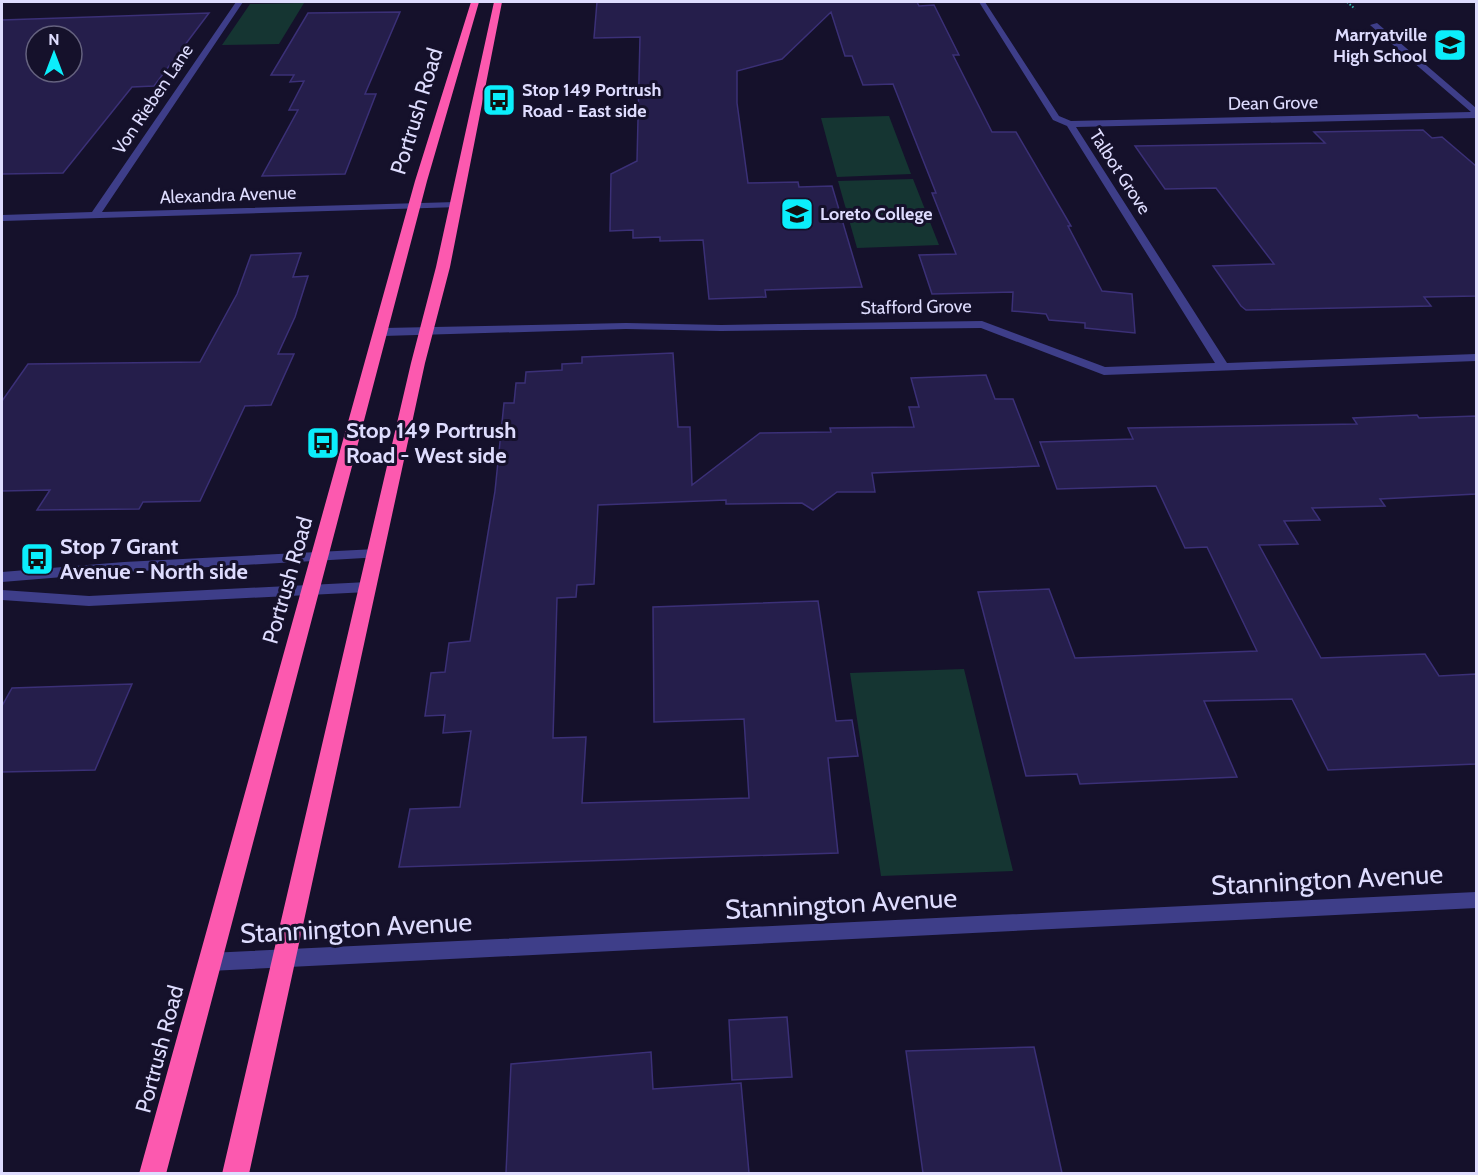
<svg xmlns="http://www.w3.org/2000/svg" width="1478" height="1175" font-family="Cabin,sans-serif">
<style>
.green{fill:#153532}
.building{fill:#251e4b;stroke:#3b3077;stroke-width:1.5;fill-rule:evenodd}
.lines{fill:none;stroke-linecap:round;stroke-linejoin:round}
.path{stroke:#33bbad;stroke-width:2;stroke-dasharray:1.5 2;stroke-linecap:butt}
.street{fill:#3e3e89;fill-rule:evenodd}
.highway{fill:#fc59af;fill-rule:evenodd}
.labels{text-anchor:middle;stroke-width:6;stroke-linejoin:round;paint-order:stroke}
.far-poi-label{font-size:18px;font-weight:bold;fill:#dedcfe;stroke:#15112b;text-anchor:start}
.far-street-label{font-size:18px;fill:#dedcfe;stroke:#15112b}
.street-label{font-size:22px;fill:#dedcfe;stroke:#15112b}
.poi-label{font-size:22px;font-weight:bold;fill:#dedcfe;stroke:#15112b;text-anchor:start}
.near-street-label{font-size:27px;fill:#dedcfe;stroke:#15112b}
</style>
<rect width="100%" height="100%" fill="#15112b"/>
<path class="green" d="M 304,3 L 279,44 L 222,45 L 250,4 Z
M 889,116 L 911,174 L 837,177 L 821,118 Z
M 913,179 L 939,245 L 857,248 L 838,181 Z
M 964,669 L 1013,871 L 881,876 L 850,673 Z"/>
<path class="building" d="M 597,2 L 917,2 L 919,6 L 934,5 L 959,55 L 953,55 L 992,132 L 1016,132 L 1071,226 L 1068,226 L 1102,291 L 1132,294 L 1135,333 L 1085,328 L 1085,323 L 1049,320 L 1046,314 L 1012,311 L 1013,292 L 932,294 L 919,255 L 956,254 L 932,193 L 936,193 L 893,84 L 863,85 L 852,56 L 845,56 L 831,12 L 782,59 L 737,71 L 737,103 L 748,183 L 798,182 L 799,187 L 832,186 L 862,287 L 765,290 L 766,297 L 709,299 L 703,240 L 660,241 L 660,237 L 633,238 L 633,230 L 610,231 L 611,174 L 637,161 L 640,37 L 594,38 Z
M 400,12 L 365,94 L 376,94 L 345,174 L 262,176 L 298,110 L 289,110 L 304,81 L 290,82 L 294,75 L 271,75 L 308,13 Z
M 209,13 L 154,86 L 132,87 L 63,173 L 2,174 L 2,20 ZM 36,36 L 72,36 L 72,72 L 36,72 Z
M 1423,130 L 1432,138 L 1442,137 L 1476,166 L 1476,296 L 1424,297 L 1431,306 L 1246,310 L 1241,306 L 1213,266 L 1274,264 L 1216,188 L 1165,189 L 1135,146 L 1325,143 L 1314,132 Z
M 301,253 L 293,277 L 308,276 L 295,317 L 278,354 L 294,354 L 271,405 L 245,406 L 200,501 L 143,502 L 139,509 L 37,510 L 50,490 L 2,491 L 2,401 L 28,364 L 200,362 L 237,294 L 251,255 Z
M 673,353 L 678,427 L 690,427 L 692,485 L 760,433 L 831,432 L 830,428 L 914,427 L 909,407 L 919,407 L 911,378 L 986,375 L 995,399 L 1013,399 L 1039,466 L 872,473 L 875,492 L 837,492 L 813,510 L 802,503 L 726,504 L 726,500 L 598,505 L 594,584 L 577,585 L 576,597 L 557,598 L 553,738 L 586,737 L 582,803 L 749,798 L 744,719 L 654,722 L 653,607 L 818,601 L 836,721 L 852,720 L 858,756 L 828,758 L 838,853 L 399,867 L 410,809 L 460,807 L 471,731 L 443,733 L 445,715 L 425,716 L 431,673 L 445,672 L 449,643 L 470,641 L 495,491 L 504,403 L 514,403 L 516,383 L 525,383 L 526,372 L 562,370 L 562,364 L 582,363 L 582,357 Z
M 1417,415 L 1419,418 L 1476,416 L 1476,494 L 1380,499 L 1385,506 L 1312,508 L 1320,520 L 1284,521 L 1298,544 L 1259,545 L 1321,658 L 1425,654 L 1439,676 L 1476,674 L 1476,764 L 1328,770 L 1292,699 L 1204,701 L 1237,777 L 1080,784 L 1077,774 L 1026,776 L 978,592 L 1049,589 L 1075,658 L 1257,651 L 1207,547 L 1185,548 L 1156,486 L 1057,489 L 1040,442 L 1133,439 L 1128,428 L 1357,424 L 1353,418 Z
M 132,684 L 95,770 L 2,772 L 2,706 L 12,688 Z
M 787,1017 L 792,1077 L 732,1080 L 729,1020 Z
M 1034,1047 L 1062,1173 L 923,1173 L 906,1051 Z
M 651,1052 L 653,1089 L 741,1083 L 749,1173 L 506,1173 L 511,1064 Z"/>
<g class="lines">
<path class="path" d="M 1347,2 L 1355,9"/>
<path class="street" d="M 236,2 L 243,2 L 102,212 L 456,202 L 461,205 L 460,207 L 2,221 L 2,215 L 92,212 Z
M 979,2 L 985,2 L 1059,116 L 1071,121 L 1471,112 L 1370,25 L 1377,23 L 1476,108 L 1476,118 L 1076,127 L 1227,363 L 1476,354 L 1476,361 L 1104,375 L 981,328 L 721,331 L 626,329 L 383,336 L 377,332 L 383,328 L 626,323 L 721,325 L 982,321 L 1105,367 L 1215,363 L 1067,126 L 1053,120 Z
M 376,549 L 381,551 L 383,554 L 381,557 L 124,572 L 2,582 L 2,572 L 124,562 Z
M 368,582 L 375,587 L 368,592 L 89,606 L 2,600 L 2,590 L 89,596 Z
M 1476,892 L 1476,908 L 209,971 L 202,968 L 199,962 L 202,956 L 209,953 Z"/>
<path class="highway" d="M 471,2 L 479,2 L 427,181 L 166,1174 L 139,1174 L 415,181 Z
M 494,2 L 502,2 L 450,267 L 425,363 L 249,1174 L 222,1174 L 411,363 L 436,267 Z"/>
</g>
<defs>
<symbol id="school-square" viewBox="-11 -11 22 22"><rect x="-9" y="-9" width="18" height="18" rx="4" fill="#0beefb" stroke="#15112b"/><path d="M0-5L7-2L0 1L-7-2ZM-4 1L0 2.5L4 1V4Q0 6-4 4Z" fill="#111"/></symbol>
<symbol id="bus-square" viewBox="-11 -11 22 22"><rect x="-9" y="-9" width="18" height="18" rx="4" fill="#0beefb" stroke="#15112b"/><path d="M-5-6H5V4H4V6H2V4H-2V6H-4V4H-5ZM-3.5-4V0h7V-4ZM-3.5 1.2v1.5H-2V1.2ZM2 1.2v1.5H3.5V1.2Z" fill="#111"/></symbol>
<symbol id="university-square" viewBox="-11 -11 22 22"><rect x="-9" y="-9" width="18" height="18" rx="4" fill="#0beefb" stroke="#15112b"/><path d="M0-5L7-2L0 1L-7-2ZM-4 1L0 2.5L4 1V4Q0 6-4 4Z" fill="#111"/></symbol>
</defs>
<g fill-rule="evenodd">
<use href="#school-square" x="1431" y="26" width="38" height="38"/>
<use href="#bus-square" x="480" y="81" width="38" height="38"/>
<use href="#university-square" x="778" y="195" width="38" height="38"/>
<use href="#bus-square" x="304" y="424" width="38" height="38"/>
<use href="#bus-square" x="18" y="540" width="38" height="38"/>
</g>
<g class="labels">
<g class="far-poi-label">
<text x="1427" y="41" text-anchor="end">Marryatville<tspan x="1427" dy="21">High School</tspan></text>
<text x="522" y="96">Stop 149 Portrush<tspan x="522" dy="21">Road - East side</tspan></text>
<text x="820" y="220">Loreto College</text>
</g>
<g class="far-street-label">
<text transform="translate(153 99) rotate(-56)" y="6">Von Rieben Lane</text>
<text transform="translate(1273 103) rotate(-1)" y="6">Dean Grove</text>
<text transform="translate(1120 172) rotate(57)" y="6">Talbot Grove</text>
<text transform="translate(228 195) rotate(-2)" y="6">Alexandra Avenue</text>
<text transform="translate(916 307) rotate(-1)" y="6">Stafford Grove</text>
</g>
<g class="street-label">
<text transform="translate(416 111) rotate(-73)" y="8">Portrush Road</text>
<text transform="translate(287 580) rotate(-74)" y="8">Portrush Road</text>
<text transform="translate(159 1049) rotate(-75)" y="8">Portrush Road</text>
</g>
<g class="poi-label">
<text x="346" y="438">Stop 149 Portrush<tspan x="346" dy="25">Road - West side</tspan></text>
<text x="60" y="554">Stop 7 Grant<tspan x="60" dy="25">Avenue - North side</tspan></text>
</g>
<g class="near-street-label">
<text transform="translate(1327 880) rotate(-3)" y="9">Stannington Avenue</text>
<text transform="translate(841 904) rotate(-3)" y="9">Stannington Avenue</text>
<text transform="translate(356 928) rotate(-3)" y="9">Stannington Avenue</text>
</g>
</g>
<rect width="1478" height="1175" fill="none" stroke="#dedcfe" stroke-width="6"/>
<g transform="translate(54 54)"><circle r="28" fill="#15112b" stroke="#65627f" stroke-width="1.5"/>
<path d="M0-4.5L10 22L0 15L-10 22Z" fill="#0beefb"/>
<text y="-9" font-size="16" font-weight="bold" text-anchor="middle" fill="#dedcfe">N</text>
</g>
</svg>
